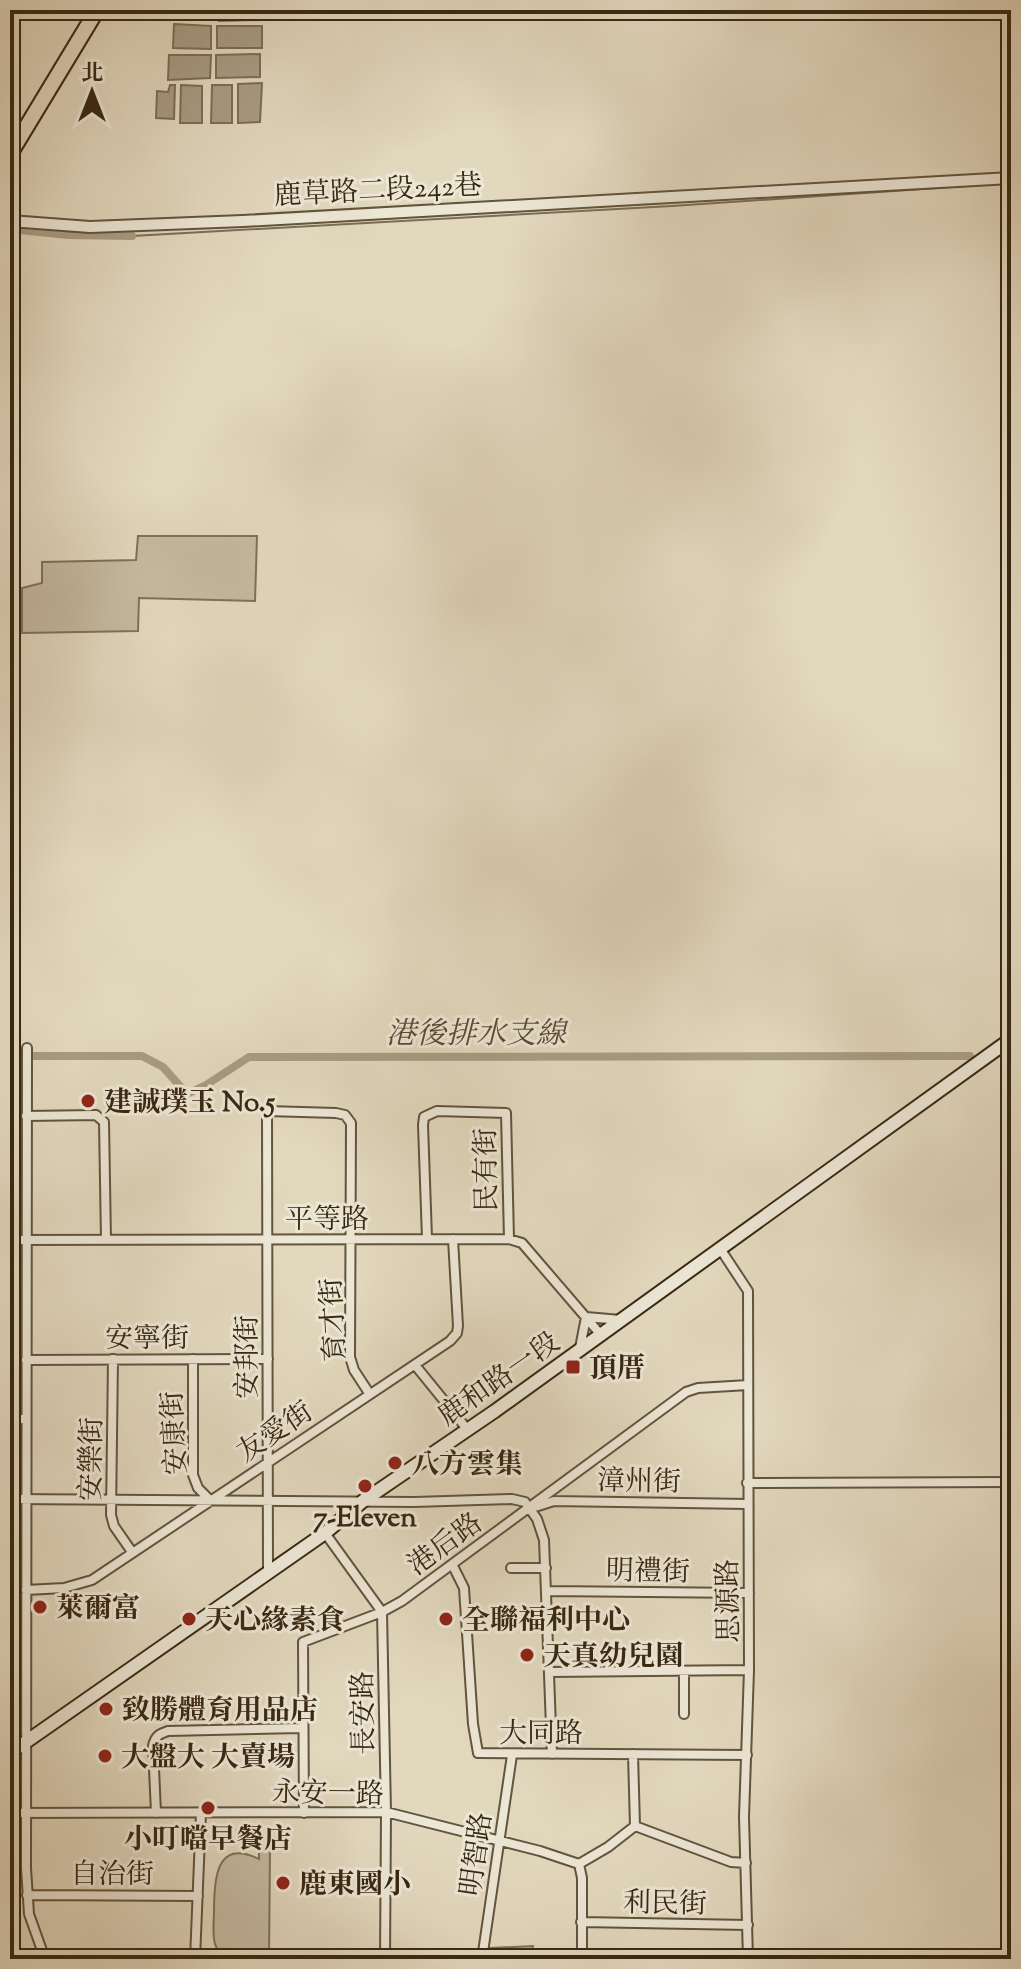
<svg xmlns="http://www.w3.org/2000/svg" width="1021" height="1969" font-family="'Sorts Mill Goudy','Noto Serif TC',serif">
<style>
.green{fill:#c5baa1;stroke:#7e715a;stroke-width:2}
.water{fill:#a89c84;stroke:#7b6e56;stroke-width:2}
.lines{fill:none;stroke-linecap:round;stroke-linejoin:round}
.stream{stroke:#7b6e56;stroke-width:2}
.canal{stroke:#a89c84;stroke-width:8}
.minor-casing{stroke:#62543d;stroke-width:12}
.tertiary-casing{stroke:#62543d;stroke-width:14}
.secondary-casing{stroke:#382812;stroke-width:16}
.primary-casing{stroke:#382812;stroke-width:18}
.minor{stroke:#ece6d5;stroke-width:8}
.tertiary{stroke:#ece6d5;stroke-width:10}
.secondary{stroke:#ece6d5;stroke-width:12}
.primary{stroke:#e2d8be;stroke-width:14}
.poi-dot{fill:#8f2418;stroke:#ece6d5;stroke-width:3}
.labels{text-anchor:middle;stroke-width:6;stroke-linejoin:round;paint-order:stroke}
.street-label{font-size:28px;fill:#382812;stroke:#ece6d5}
.poi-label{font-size:28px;font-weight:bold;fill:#382812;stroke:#ece6d5;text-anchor:start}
.water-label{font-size:30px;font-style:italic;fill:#5a4b34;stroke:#ece6d5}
</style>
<rect width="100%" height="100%" fill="#e2d8be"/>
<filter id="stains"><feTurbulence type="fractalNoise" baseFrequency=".0025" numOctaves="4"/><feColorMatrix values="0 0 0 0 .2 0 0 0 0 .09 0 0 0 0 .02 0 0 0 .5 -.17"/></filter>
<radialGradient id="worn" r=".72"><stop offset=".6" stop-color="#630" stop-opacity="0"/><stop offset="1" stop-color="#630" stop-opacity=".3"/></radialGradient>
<path class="green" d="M 138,536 L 257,536 L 255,601 L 139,598 L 138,631 L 22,633 L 22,588 L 42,583 L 42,562 L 136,560 Z
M 10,1133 L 17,1138 L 17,1217 L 10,1224 Z
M 259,1848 L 270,1848 L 269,1959 L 226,1959 C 221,1954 217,1951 215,1944 C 212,1933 214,1921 214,1911 C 214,1882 215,1837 259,1859 Z
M 533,1946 L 530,1959 L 487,1959 L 490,1948 Z"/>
<path class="water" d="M 219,10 L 261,10 L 261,20 L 219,21 Z
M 174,24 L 211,26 L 211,49 L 173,48 Z
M 217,26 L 262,26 L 262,48 L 217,48 Z
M 260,54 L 260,77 L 216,78 L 216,55 Z
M 169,55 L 211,55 L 210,78 L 168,80 Z
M 262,83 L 260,122 L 238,123 L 238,84 Z
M 170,85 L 175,85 L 174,119 L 156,118 L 157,91 L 168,92 Z
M 181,85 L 202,86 L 202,123 L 180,123 Z
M 212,85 L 232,85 L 232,123 L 211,123 Z"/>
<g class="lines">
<path class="stream" d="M 1001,173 L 1011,173
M 706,190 L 740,188
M 10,215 L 48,219
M 250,216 L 268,215
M 132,236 L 672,206 L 1011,183
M 1002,1056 L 1011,1056"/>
<path class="canal" d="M 10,229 L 68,235 L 132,236
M 10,1046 L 20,1056 L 142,1056 L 163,1067 L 187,1094 L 206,1085 L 249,1057 L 970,1056"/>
<defs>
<path id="minor" d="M 27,1048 L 26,1868 L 29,1914 L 45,1959
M 26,1116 L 96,1115 L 104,1122 L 106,1240
M 427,1238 L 423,1125 L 424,1117 L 437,1111 L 506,1113 L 509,1239
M 10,1240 L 509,1239 L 522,1243 L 601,1335
M 721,1250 L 748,1291 L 749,1670 L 744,1817 L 748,1959
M 580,1348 L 586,1317 L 621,1320
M 113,1359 L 111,1515 L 114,1526 L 132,1552
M 193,1359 L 193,1475 L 198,1488 L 209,1499
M 26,1360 L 268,1359
M 415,1365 L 467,1429
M 10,1419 L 26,1419
M 747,1483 L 1011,1482
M 10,1499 L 414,1502 L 512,1499 L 525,1502 L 537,1519 L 544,1540 L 552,1754
M 535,1507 L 554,1501 L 748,1504
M 325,1533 L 382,1612 L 386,1812 L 385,1959
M 453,1566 L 464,1588 L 473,1724 L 478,1753 L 747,1755
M 511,1568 L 546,1568
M 268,1571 L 267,1111 L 336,1113 L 345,1115 L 351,1123 L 350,1357 L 354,1370 L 369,1393
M 26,1590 L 64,1588 L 92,1580 L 450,1341 L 457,1333 L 458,1326 L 453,1239
M 547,1591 L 749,1593
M 684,1671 L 684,1714
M 550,1672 L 749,1670
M 633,1754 L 635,1826
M 10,1813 L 386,1812 L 540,1851 L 579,1864 L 608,1847 L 635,1826
M 156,1813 L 153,1746 C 155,1736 159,1734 168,1731 L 301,1728
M 304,1813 L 303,1642 L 382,1612 L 402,1601 L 686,1392 L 698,1388 L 748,1385
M 635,1826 L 731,1862 L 746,1863
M 579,1864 L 582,1878 L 582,1959
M 27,1895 L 198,1896
M 581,1922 L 748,1925
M 195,1959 L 201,1813
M 482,1959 L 512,1755"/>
<path id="tertiary" d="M 10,221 L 90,227 L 243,221 L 1011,178"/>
<path id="secondary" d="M 10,1753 L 325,1533 L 363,1501 L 495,1411 L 1011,1039"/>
<path id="primary" d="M 10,154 L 97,10"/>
</defs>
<use href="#minor" class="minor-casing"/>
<use href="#tertiary" class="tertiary-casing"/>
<use href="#secondary" class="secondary-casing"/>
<use href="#primary" class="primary-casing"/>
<use href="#minor" class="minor"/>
<use href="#tertiary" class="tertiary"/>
<use href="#secondary" class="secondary"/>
<use href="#primary" class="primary"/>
</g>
<g class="poi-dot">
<circle cx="88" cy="1101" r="8"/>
<rect x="565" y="1359" width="16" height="16" rx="4"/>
<circle cx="395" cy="1463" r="8"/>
<circle cx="365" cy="1486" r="8"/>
<circle cx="40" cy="1607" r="8"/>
<circle cx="189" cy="1619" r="8"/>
<circle cx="446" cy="1619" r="8"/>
<circle cx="527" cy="1655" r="8"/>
<circle cx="106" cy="1709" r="8"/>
<circle cx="105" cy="1756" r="8"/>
<circle cx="208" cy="1808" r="8"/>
<circle cx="283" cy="1883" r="8"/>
</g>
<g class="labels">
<g class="street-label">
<text transform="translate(378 189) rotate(-3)" y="10">鹿草路二段242巷</text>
<text transform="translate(485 1170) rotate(-91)" y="10">民有街</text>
<text x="327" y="1228">平等路</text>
<text transform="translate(332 1320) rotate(-93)" y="10">育才街</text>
<text x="147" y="1347">安寧街</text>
<text transform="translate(246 1357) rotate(-90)" y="10">安邦街</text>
<text transform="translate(498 1378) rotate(-35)" y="10">鹿和路一段</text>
<text transform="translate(274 1431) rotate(-34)" y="10">友愛街</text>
<text transform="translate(173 1433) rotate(-93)" y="10">安康街</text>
<text transform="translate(90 1459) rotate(-89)" y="10">安樂街</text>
<text transform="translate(639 1480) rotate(1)" y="10">漳州街</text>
<text transform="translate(444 1543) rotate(-36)" y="10">港后路</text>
<text transform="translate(648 1570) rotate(1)" y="10">明禮街</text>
<text transform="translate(727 1601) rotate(-91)" y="10">思源路</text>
<text transform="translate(362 1713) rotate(-91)" y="10">長安路</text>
<text x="541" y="1742">大同路</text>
<text transform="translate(328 1792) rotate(1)" y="10">永安一路</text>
<text transform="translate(475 1854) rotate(-82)" y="10">明智路</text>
<text x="112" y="1883">自治街</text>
<text transform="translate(665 1902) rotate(1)" y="10">利民街</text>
</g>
<g class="poi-label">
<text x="104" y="1111">建誠璞玉 No.5</text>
<text x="589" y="1377">頂厝</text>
<text x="411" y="1473">八方雲集</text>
<text x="365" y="1526" text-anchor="middle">7-Eleven</text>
<text x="56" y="1617">萊爾富</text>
<text x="205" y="1629">天心緣素食</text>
<text x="462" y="1629">全聯福利中心</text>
<text x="543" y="1665">天真幼兒園</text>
<text x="122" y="1719">致勝體育用品店</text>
<text x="121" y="1766">大盤大 大賣場</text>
<text x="208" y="1848" text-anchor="middle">小叮噹早餐店</text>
<text x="299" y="1893">鹿東國小</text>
</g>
<g class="water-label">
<text x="476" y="1043">港後排水支線</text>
</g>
</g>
<rect width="1021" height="1969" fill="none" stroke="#e2d8be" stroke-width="40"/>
<rect x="12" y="12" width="997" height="1945" fill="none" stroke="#382812" stroke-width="4"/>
<rect x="20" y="20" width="981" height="1929" fill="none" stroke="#382812" stroke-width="2"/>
<g transform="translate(92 92)" stroke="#ece6d5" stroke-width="6" paint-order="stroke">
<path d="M0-6L14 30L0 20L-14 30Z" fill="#382812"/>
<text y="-12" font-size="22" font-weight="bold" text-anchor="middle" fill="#382812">北</text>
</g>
<rect width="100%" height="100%" filter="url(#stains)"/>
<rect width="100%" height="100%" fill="url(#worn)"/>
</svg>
